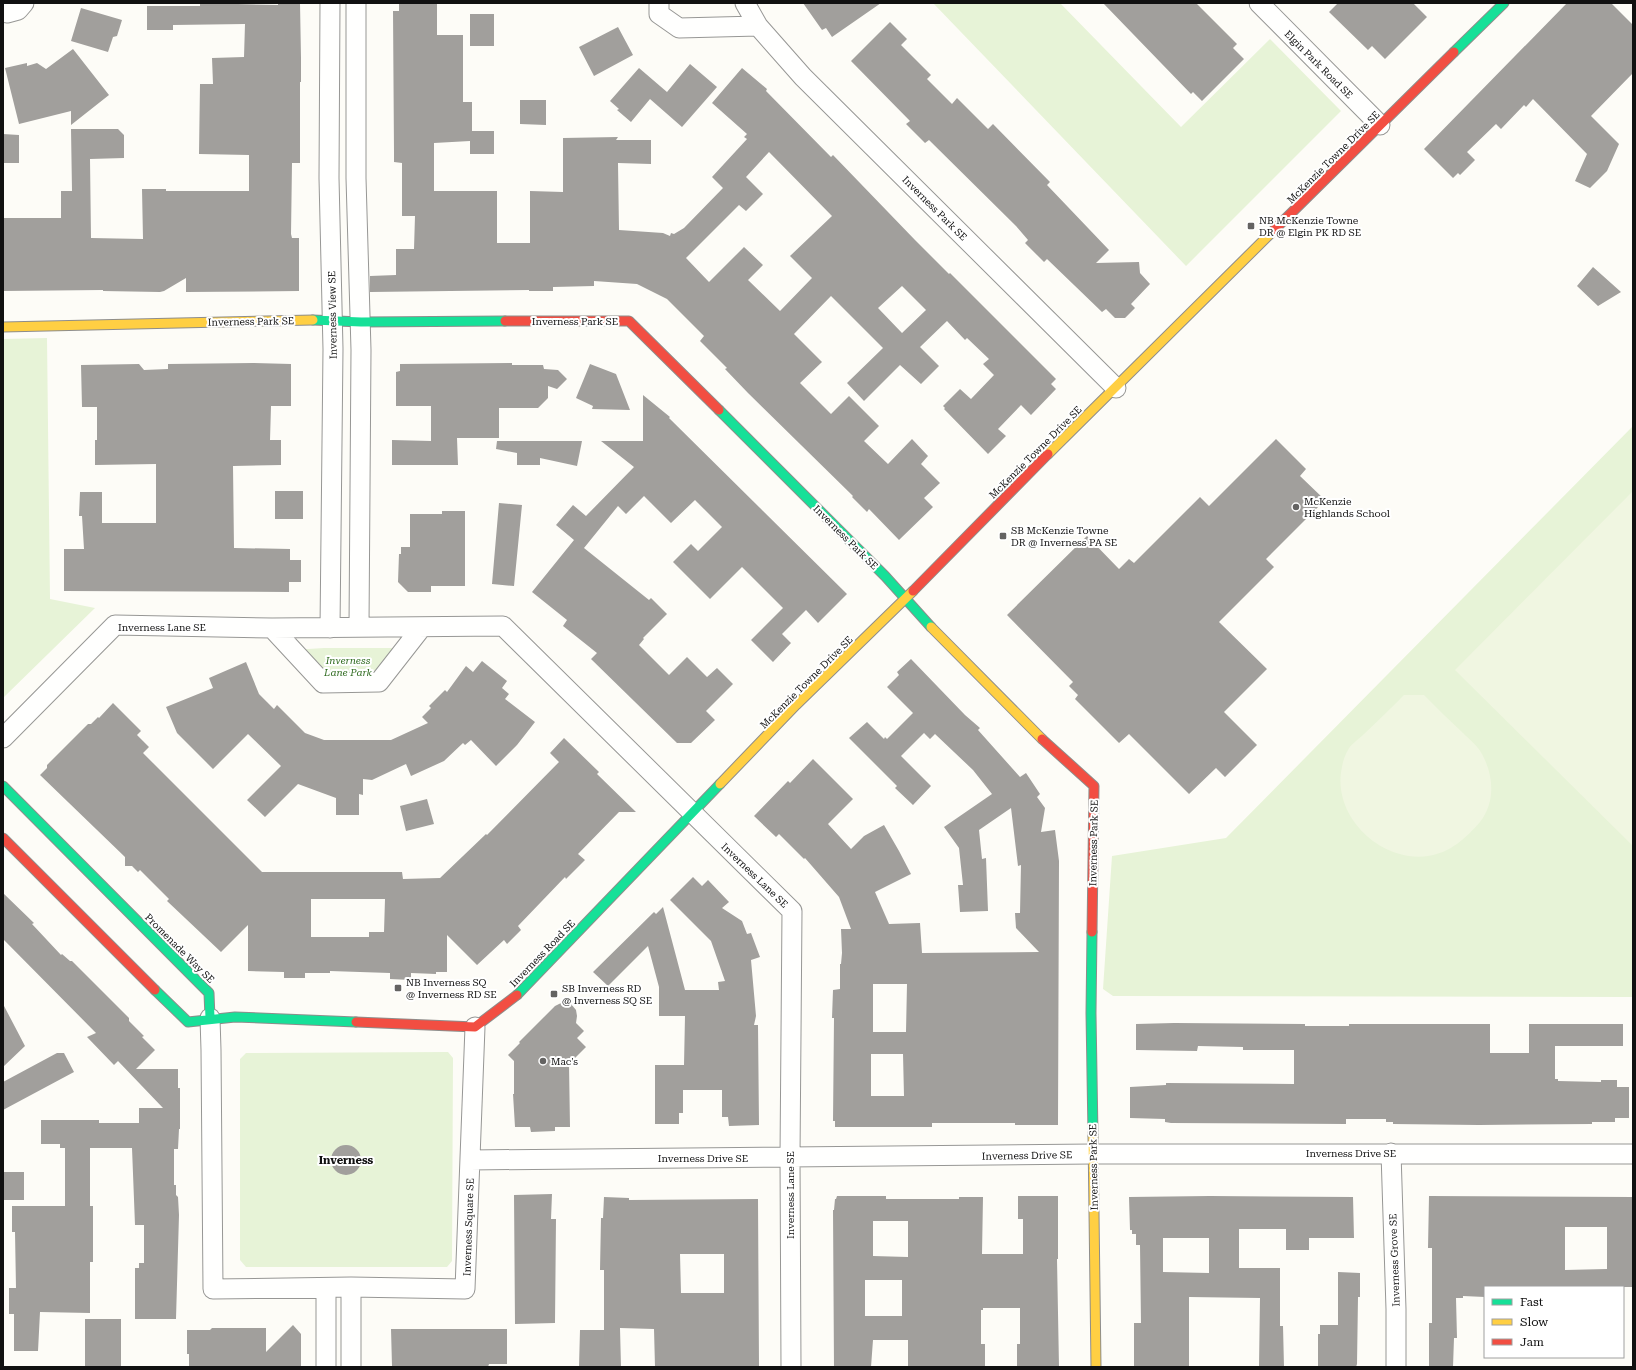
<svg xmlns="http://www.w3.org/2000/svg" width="1636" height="1370" font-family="'Roboto Serif',serif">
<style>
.green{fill:#e7f3d7}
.pitch{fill:#f0f6e1}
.building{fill:#a19f9c;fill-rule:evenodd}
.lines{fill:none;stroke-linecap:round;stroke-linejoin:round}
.street-casing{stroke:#979795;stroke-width:21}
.fast-casing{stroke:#8e8d8b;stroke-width:11}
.slow-casing{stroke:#8e8d8b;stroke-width:11}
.jam-casing{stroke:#8e8d8b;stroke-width:11}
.street{stroke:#fffffe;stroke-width:19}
.fast{stroke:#16e098;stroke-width:9}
.slow{stroke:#ffcf43;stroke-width:9}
.jam{stroke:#f24e42;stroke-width:9}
.poi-dot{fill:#646362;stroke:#fff;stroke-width:1.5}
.labels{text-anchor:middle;stroke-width:4;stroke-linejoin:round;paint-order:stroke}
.street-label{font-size:10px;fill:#111;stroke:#fff}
.poi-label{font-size:10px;fill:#111;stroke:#fff;text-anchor:start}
.park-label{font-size:10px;font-style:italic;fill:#2f6b1f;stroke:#fff}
.neighbourhood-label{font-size:11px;font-weight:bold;fill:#111;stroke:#fff}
</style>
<rect width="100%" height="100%" fill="#fdfcf7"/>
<path class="green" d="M 933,3 L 1060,3 L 1181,127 L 1270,39 L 1341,111 L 1186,266 Z
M 47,338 L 50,599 L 95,608 L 3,698 L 3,339 Z
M 1633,426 L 1633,997 L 1113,996 L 1103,989 L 1112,856 L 1226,838 Z
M 324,648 L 405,648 L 379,682 L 323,683 L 292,650 Z
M 448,1052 L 453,1058 L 452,1261 L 447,1267 L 246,1267 L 240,1260 L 240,1059 L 246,1053 Z"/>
<path class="pitch" d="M 1633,491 L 1633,846 L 1455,670 Z
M 1404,695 L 1424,695 C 1437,708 1450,721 1463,733 C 1470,740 1479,747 1483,756 C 1494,777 1495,803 1480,822 C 1466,838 1450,853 1428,856 C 1380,863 1331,815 1342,767 C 1343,761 1345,755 1348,750 C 1351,744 1358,740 1363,735 C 1377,722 1391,708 1404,695 Z"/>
<path class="building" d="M 200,3 L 278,5 L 278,3 L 300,3 L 301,58 L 301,82 L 300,82 L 300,163 L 292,163 L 291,234 L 292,238 L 299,238 L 299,291 L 186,292 L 186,278 L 164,291 L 160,292 L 103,291 L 103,290 L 3,291 L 3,218 L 61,218 L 61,191 L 72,191 L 71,129 L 118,129 L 124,135 L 124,158 L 90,159 L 91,238 L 143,239 L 142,189 L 166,189 L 166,191 L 249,191 L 249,155 L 199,154 L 200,84 L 213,84 L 212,58 L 244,57 L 245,24 L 173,25 L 173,30 L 147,30 L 147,6 L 200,6 Z
M 399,3 L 437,3 L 437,35 L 463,35 L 463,102 L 472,102 L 472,131 L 494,131 L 494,154 L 470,154 L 470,141 L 434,143 L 434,191 L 497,191 L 497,243 L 530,243 L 530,191 L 563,192 L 563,138 L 618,137 L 616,140 L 651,140 L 651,164 L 618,163 L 619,230 L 663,233 L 670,236 L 671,233 L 674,234 L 684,228 L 723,188 L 712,177 L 747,139 L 744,137 L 747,134 L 712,103 L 742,68 L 767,89 L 766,91 L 831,157 L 833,155 L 915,240 L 949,274 L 950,273 L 1056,379 L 1051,384 L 1056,389 L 1031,415 L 1021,405 L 998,429 L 1006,436 L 988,454 L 944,409 L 945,408 L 943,406 L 960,389 L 971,399 L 994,375 L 983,364 L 989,359 L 967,338 L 965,340 L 947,321 L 920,347 L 939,366 L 921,384 L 900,365 L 864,401 L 847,383 L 883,348 L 831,296 L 794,334 L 822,362 L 800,383 L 831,414 L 849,396 L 879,426 L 864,441 L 888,464 L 912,439 L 928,456 L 921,464 L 940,483 L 924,498 L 933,507 L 899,540 L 869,509 L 867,512 L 852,497 L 853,496 L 748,393 L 725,369 L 727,368 L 700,341 L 704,336 L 667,299 L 637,284 L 594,281 L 594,286 L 553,287 L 553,291 L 529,291 L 529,290 L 370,292 L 370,276 L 396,275 L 396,249 L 414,249 L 415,216 L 402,216 L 402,163 L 394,162 L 394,153 L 393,11 L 399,11 ZM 769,152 L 832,216 L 790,256 L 812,278 L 780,311 L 748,280 L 763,265 L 744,247 L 709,282 L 686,258 L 739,205 L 746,211 L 763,194 L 746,177 ZM 902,286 L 926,310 L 902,333 L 878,308 Z
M 803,3 L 881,3 L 832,37 L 826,28 L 822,30 Z
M 1103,3 L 1196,3 L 1237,44 L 1233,48 L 1244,59 L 1202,101 L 1193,92 L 1191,94 Z
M 1338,3 L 1413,3 L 1427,17 L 1385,59 L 1372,46 L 1368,50 L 1329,12 Z
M 1567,3 L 1611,3 L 1633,25 L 1633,73 L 1591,116 L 1619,144 L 1607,171 L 1590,188 L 1575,181 L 1587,154 L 1533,99 L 1526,107 L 1524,105 L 1501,129 L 1496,124 L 1467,152 L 1475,160 L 1460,175 L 1458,173 L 1453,178 L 1424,149 Z
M 81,8 L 122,20 L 117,36 L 113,37 L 108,52 L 71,41 Z
M 470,14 L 494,14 L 494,46 L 470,46 Z
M 890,22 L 907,39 L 901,45 L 931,75 L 927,79 L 952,104 L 957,98 L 988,129 L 993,124 L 1050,182 L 1047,185 L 1109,250 L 1096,263 L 1139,262 L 1140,273 L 1150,284 L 1131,304 L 1135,308 L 1125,318 L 1115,318 L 1106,309 L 1102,312 L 1047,259 L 1044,262 L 1025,243 L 1028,240 L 1016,226 L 929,140 L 925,143 L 906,124 L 910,121 L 851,61 Z
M 618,27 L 633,55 L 594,76 L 579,47 Z
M 73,49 L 109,95 L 71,125 L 71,111 L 19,124 L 5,68 L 27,63 L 27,66 L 37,63 L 46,69 Z
M 690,64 L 717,87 L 682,127 L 650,99 L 631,122 L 617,110 L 619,109 L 610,101 L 639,68 L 667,92 Z
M 520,100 L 546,100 L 546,125 L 520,124 Z
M 3,134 L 19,135 L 19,163 L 3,163 Z
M 1593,267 L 1621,292 L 1598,306 L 1577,286 Z
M 253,363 L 291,364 L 291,406 L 271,406 L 270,440 L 281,440 L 281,465 L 233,466 L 234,548 L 290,549 L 290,560 L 301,560 L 301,582 L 289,582 L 289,592 L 64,591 L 64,549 L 84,549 L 82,516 L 79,516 L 80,492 L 102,492 L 102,523 L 156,523 L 156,464 L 95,465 L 95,440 L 97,440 L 97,407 L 82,407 L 81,365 L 139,364 L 144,370 L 168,369 L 168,364 Z
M 512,363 L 512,365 L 543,365 L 544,369 L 558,370 L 567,379 L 557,389 L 548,386 L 548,398 L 538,408 L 499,408 L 499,438 L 457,438 L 458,465 L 392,465 L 392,440 L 431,441 L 431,406 L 396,406 L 396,372 L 400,371 L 400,364 Z
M 590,364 L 616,374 L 630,410 L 592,409 L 593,406 L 576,398 Z
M 643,395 L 670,417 L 669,418 L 847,594 L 818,623 L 806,610 L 782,634 L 791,643 L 773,662 L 751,640 L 783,608 L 742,567 L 710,599 L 673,562 L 691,544 L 698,551 L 722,527 L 695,500 L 671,523 L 644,496 L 626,514 L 618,506 L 584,548 L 649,600 L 651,598 L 667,614 L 643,638 L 644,639 L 639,645 L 669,675 L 687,657 L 707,677 L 717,668 L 733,684 L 706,711 L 715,720 L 691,743 L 677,743 L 591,659 L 597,653 L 563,626 L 567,620 L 532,592 L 574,540 L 556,525 L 573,505 L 586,516 L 634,467 L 601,441 L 643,441 Z
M 1276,439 L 1306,469 L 1300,476 L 1325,500 L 1266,559 L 1274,567 L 1219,622 L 1267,669 L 1224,712 L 1257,745 L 1225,777 L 1216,768 L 1189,794 L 1129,734 L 1119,743 L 1075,699 L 1078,695 L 1069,686 L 1073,682 L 1007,615 L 1087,536 L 1119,569 L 1129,559 L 1134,563 L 1200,497 L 1209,506 Z
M 497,441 L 582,441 L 577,466 L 540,458 L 540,465 L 517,465 L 517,453 L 496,449 Z
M 275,491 L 303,491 L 303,519 L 275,519 Z
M 499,503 L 522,505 L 514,586 L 492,584 Z
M 442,511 L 465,511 L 465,586 L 431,586 L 431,592 L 408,592 L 398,582 L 399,554 L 401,554 L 401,547 L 410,547 L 410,514 L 442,514 Z
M 911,659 L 965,715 L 980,728 L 978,730 L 1020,777 L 1026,773 L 1040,794 L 1037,797 L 1045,808 L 1041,832 L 1055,830 L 1059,861 L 1058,1125 L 1015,1125 L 1015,1123 L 932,1123 L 932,1127 L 835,1127 L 835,1121 L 833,1121 L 834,1018 L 832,1018 L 833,990 L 840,989 L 840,964 L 841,964 L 842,953 L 841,929 L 851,929 L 839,897 L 805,858 L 804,859 L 779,834 L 776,837 L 754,816 L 788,781 L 790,783 L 813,759 L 853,799 L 828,824 L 851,849 L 864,836 L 884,825 L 899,851 L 911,874 L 875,892 L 889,924 L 920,923 L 922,953 L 1039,952 L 1016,928 L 1015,913 L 1020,913 L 1021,865 L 1018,866 L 1011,808 L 979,830 L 982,859 L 986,858 L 988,911 L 960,912 L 958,885 L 963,885 L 959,848 L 944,827 L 992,794 L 973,770 L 935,734 L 930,739 L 924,733 L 901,756 L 931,786 L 913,805 L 895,788 L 897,786 L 849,738 L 867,722 L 884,739 L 885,737 L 887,739 L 913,713 L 887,687 L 899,675 L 897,672 ZM 873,984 L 907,984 L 906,1032 L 873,1032 ZM 871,1054 L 903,1054 L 904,1096 L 871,1096 Z
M 482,661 L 507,681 L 502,688 L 509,694 L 505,699 L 535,722 L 517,745 L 496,766 L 471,740 L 465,745 L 463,743 L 444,761 L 411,776 L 406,764 L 372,780 L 363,779 L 363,795 L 359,794 L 359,815 L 336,815 L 336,798 L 298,784 L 265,817 L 247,800 L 281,766 L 248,734 L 213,769 L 177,733 L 166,707 L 213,688 L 209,678 L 246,662 L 259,694 L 274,709 L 277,705 L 305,733 L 324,740 L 391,740 L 428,723 L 422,717 L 431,708 L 429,706 L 445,690 L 447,692 L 466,666 L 473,672 Z
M 113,703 L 141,731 L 137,735 L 149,747 L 143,753 L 262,872 L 402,872 L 403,879 L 440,878 L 486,834 L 487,835 L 559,762 L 550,753 L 564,738 L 599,772 L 597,774 L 636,812 L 619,812 L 578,854 L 585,860 L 566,879 L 565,877 L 518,926 L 521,930 L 507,944 L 504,940 L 477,965 L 447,935 L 447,972 L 436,972 L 436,974 L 411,973 L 411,980 L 390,979 L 390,973 L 330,971 L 330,973 L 305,973 L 305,978 L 284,978 L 284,972 L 248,971 L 248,925 L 221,952 L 167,901 L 169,899 L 140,870 L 138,872 L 132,866 L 125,866 L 125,857 L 40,775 L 47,768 L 47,765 L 88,724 L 91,724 L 98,717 L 99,718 ZM 311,899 L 385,899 L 384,932 L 369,932 L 369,937 L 311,937 Z
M 427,799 L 434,824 L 406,831 L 400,806 Z
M 693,877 L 702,886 L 708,880 L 729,902 L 722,908 L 742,921 L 747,934 L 751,933 L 760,957 L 751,960 L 756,1016 L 754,1025 L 758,1025 L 759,1125 L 729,1126 L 728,1117 L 722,1117 L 722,1090 L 683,1090 L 683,1113 L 679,1113 L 679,1124 L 655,1124 L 655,1065 L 684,1065 L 685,1016 L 659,1016 L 659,987 L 648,946 L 608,986 L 593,972 L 654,912 L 656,914 L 663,907 L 685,990 L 719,990 L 718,982 L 725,981 L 711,941 L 670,900 Z
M 3,893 L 34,923 L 32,924 L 61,955 L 62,954 L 70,961 L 72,961 L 129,1018 L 129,1021 L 144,1036 L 142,1037 L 155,1050 L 136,1069 L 178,1069 L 178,1088 L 180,1088 L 180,1129 L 179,1129 L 178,1149 L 174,1149 L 174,1185 L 176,1185 L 176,1195 L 178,1197 L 179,1215 L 176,1319 L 135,1319 L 135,1268 L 139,1268 L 139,1263 L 144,1263 L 144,1225 L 135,1225 L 132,1148 L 90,1148 L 90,1206 L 93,1206 L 93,1262 L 90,1262 L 90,1313 L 40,1312 L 38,1351 L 14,1351 L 14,1314 L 9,1314 L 9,1288 L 16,1288 L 15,1232 L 12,1232 L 12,1206 L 65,1206 L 65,1148 L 60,1148 L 60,1144 L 41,1144 L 41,1120 L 99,1120 L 99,1123 L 139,1123 L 139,1108 L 163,1108 L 118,1061 L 114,1065 L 87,1037 L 96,1033 L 3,939 Z
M 561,1003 L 571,1004 L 576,1010 L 577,1016 L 576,1023 L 584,1031 L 577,1038 L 586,1047 L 569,1064 L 570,1127 L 555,1127 L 555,1131 L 531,1132 L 530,1127 L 515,1127 L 513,1094 L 514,1094 L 514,1061 L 508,1055 L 520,1043 L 519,1042 L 555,1006 Z
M 3,1004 L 25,1046 L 3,1067 Z
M 1174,1023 L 1305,1024 L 1305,1026 L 1349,1026 L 1349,1024 L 1490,1024 L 1490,1053 L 1529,1053 L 1529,1024 L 1623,1024 L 1623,1046 L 1555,1046 L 1555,1079 L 1558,1079 L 1558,1081 L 1601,1082 L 1601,1080 L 1617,1080 L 1617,1087 L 1629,1087 L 1629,1118 L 1615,1118 L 1615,1122 L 1592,1122 L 1592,1124 L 1479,1125 L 1393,1124 L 1393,1122 L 1386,1122 L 1386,1119 L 1346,1119 L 1346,1124 L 1171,1123 L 1165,1122 L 1165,1119 L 1130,1118 L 1130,1087 L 1166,1085 L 1166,1083 L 1294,1084 L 1294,1050 L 1243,1050 L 1243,1047 L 1198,1046 L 1197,1051 L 1136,1050 L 1136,1024 Z
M 57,1053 L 64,1053 L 74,1072 L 3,1110 L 3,1082 Z
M331 1160a15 15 0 1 1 30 0a15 15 0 1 1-30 0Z
M 3,1172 L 24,1172 L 24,1200 L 3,1200 Z
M 552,1194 L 551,1219 L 556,1219 L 555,1323 L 515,1324 L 514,1195 Z
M 837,1196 L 886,1196 L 886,1199 L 959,1199 L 959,1197 L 983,1197 L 982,1254 L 1023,1254 L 1023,1219 L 1018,1219 L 1018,1196 L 1058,1196 L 1058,1259 L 1057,1259 L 1059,1367 L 1017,1367 L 1017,1344 L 1020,1344 L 1020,1308 L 983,1308 L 983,1310 L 981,1310 L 981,1344 L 985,1344 L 985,1367 L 908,1367 L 908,1340 L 873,1340 L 871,1367 L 834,1367 L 833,1210 L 834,1210 L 835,1199 L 836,1199 ZM 873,1221 L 908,1221 L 908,1257 L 873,1256 ZM 865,1280 L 902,1280 L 902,1316 L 865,1316 Z
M 1210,1196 L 1353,1197 L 1354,1238 L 1309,1238 L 1309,1250 L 1286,1250 L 1286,1229 L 1239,1229 L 1239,1268 L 1280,1268 L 1280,1326 L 1283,1326 L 1284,1367 L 1259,1367 L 1260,1298 L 1189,1297 L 1189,1367 L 1134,1367 L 1134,1323 L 1141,1323 L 1140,1245 L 1136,1245 L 1136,1234 L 1132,1234 L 1132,1230 L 1130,1230 L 1129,1197 ZM 1163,1238 L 1209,1238 L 1209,1273 L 1163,1272 Z
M 1429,1196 L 1633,1197 L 1632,1287 L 1485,1287 L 1485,1297 L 1463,1296 L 1463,1298 L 1456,1298 L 1457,1338 L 1454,1338 L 1453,1367 L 1429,1367 L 1429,1323 L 1432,1323 L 1432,1248 L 1428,1248 ZM 1565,1227 L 1607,1227 L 1607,1269 L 1565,1270 Z
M 604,1197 L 629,1198 L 629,1200 L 758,1199 L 759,1367 L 655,1367 L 654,1329 L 620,1328 L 621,1367 L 579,1367 L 580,1330 L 604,1330 L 604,1270 L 600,1270 L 601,1218 L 603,1218 ZM 680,1254 L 724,1254 L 724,1293 L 681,1293 Z
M 1338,1272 L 1360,1273 L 1360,1297 L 1358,1297 L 1357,1364 L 1356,1367 L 1318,1367 L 1318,1334 L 1320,1334 L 1320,1325 L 1338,1325 Z
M 85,1319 L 121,1319 L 121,1367 L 85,1367 Z
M 293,1325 L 301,1334 L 301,1367 L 189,1366 L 189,1354 L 187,1354 L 187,1330 L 210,1330 L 212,1328 L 266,1328 L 266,1352 Z
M 391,1329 L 507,1329 L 507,1364 L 489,1364 L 488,1367 L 392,1366 Z"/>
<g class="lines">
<defs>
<path id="street" d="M 356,3 L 356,178 L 361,350 L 359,627
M 659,3 L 659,14 L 679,28 L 758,26
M 745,3 L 758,26 L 803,77 L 1116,388
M 1259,3 L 1380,125
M 3,9 L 7,13 L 18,10 L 24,3
M 272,628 L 323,683 L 379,682 L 422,627
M 330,628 L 333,349 L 329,178 L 330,3
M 3,738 L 115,625 L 272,628 L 503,626 L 792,911 L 790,1157 L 791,1367
M 210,1018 L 211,1050 L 213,1289 L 351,1287 L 465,1289 L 475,1027
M 1391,1153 L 1396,1309 L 1396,1367
M 470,1160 L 1093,1154 L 1633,1154
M 351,1287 L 351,1367
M 326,1289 L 326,1367"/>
<path id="fast" d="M 1454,52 L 1504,3
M 313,320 L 361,322 L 505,321
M 719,410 L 885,576 L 931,627
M 3,786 L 209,993 L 210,1018
M 1092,932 L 1091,1013 L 1093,1135
M 155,990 L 188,1022 L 235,1017 L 356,1022
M 517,995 L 720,784"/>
<path id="slow" d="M 3,327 L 313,320
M 1048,454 L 1272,232
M 931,627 L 1042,739
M 720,784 L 796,705 L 913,591
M 1093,1135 L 1096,1367"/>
<path id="jam" d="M 1272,232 L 1454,52
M 505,321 L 629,321 L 719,410
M 913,591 L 1048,454
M 1042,739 L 1094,786 L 1092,932
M 3,838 L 155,990
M 356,1022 L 475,1027 L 517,995"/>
</defs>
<use href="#street" class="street-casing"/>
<use href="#fast" class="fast-casing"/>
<use href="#slow" class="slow-casing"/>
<use href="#jam" class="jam-casing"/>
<use href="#street" class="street"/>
<use href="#fast" class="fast"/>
<use href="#slow" class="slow"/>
<use href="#jam" class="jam"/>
</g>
<g class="poi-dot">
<rect x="1247" y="222" width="8" height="8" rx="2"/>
<circle cx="1296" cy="507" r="4"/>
<rect x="999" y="532" width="8" height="8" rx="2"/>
<rect x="394" y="984" width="8" height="8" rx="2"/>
<rect x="550" y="990" width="8" height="8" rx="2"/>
<circle cx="543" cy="1061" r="4"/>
</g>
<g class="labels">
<g class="street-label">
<text transform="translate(1319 64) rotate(45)" y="4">Elgin Park Road SE</text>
<text transform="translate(1333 157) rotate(-45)" y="4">McKenzie Towne Drive SE</text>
<text transform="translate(935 208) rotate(45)" y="4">Inverness Park SE</text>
<text transform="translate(332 315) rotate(-91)" y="4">Inverness View SE</text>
<text transform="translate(251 321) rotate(-1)" y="4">Inverness Park SE</text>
<text x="575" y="325">Inverness Park SE</text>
<text transform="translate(1035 452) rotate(-45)" y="4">McKenzie Towne Drive SE</text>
<text transform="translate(846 537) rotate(45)" y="4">Inverness Park SE</text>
<text x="162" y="631">Inverness Lane SE</text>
<text transform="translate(806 682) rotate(-45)" y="4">McKenzie Towne Drive SE</text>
<text transform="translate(1093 843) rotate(-89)" y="4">Inverness Park SE</text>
<text transform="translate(755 875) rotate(44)" y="4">Inverness Lane SE</text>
<text transform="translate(180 948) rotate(45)" y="4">Promenade Way SE</text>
<text transform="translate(542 953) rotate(-46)" y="4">Inverness Road SE</text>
<text x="1351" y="1157">Inverness Drive SE</text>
<text transform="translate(1027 1155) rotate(-1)" y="4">Inverness Drive SE</text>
<text x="703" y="1162">Inverness Drive SE</text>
<text transform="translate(1093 1167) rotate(-91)" y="4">Inverness Park SE</text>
<text transform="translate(790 1195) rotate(-90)" y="4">Inverness Lane SE</text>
<text transform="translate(468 1227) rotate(-88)" y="4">Inverness Square SE</text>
<text transform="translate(1394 1260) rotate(-92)" y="4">Inverness Grove SE</text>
</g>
<g class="poi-label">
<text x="1259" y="224">NB McKenzie Towne<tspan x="1259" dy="12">DR @ Elgin PK RD SE</tspan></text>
<text x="1304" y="505">McKenzie<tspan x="1304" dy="12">Highlands School</tspan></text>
<text x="1011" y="534">SB McKenzie Towne<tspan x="1011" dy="12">DR @ Inverness PA SE</tspan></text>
<text x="406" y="986">NB Inverness SQ<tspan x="406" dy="12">@ Inverness RD SE</tspan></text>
<text x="562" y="992">SB Inverness RD<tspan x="562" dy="12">@ Inverness SQ SE</tspan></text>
<text x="551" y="1065">Mac's</text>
</g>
<g class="park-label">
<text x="348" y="664">Inverness<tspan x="348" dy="12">Lane Park</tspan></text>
</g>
<g class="neighbourhood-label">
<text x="346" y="1164">Inverness</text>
</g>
</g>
<rect width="1636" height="1370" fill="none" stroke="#111111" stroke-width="8"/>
<rect x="1484" y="1286" width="140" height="72" fill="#ffffff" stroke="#a0a0a0"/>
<rect x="1492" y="1299" width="20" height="6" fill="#16e098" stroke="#a0a0a0"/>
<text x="1520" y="1306" font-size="12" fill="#111111">Fast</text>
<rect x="1492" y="1319" width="20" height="6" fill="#ffcf43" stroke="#a0a0a0"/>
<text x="1520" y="1326" font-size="12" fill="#111111">Slow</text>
<rect x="1492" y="1339" width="20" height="6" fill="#f24e42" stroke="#a0a0a0"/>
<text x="1520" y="1346" font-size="12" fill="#111111">Jam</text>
</svg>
